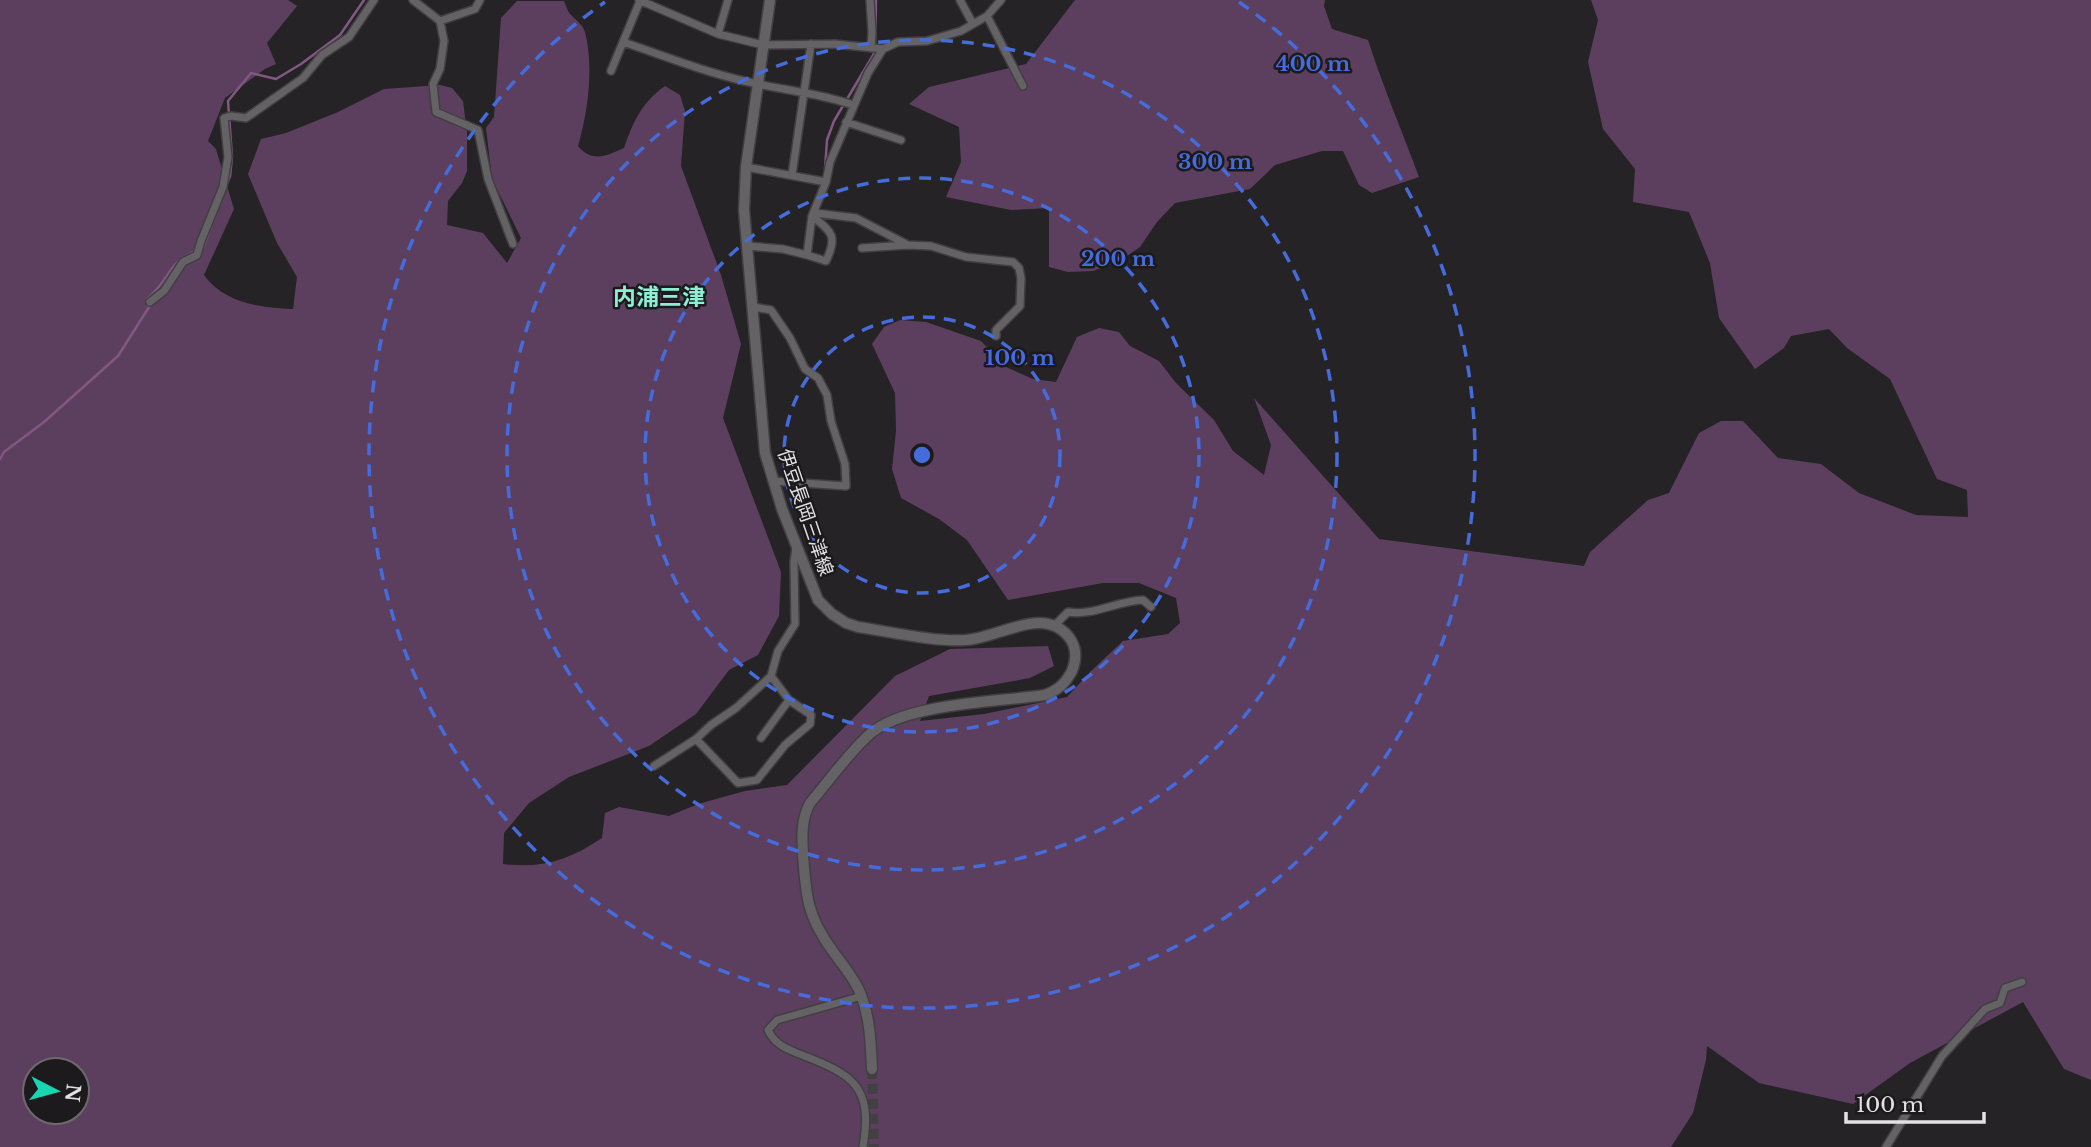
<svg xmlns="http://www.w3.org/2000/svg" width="2091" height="1147" font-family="'Libre Baskerville','Noto Sans JP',serif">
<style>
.green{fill:#5c3f5e;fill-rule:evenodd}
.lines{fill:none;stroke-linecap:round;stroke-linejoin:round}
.stream{stroke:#825784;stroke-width:2.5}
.secondary-tunnel{stroke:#424042;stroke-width:10;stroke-dasharray:10 5;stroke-linecap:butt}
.street-casing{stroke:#413f42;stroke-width:10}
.secondary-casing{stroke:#413f42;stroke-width:13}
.street{stroke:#656265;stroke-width:7}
.secondary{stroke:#656265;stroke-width:10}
.ring{fill:none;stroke:#456cda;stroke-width:3.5;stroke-dasharray:12 9}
.labels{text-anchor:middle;stroke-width:5;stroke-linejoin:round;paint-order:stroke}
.street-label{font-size:19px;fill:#e3e2e3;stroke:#1c1a1c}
.quarter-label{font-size:23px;font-weight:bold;fill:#8ceed3;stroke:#1c1a1c}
.centre{fill:#456cda;stroke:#1c1a1c;stroke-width:3.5}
.ring-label{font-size:21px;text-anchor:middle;font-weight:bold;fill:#456cda;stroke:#1c1a1c;stroke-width:5;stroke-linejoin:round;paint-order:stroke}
</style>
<rect width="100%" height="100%" fill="#252325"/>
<path class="green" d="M 0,0 L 288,0 L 297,6 L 267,43 L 276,64 L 265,69 L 225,98 L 208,141 L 216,149 L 234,209 L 204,275 C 224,303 261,308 293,309 L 297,277 L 277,243 L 248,174 L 261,139 L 286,133 L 338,112 L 384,89 L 440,85 L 452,88 L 463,101 L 467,133 L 467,171 L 462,183 L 448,201 L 447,225 L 483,233 L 507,263 L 521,238 L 492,179 L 486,128 L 494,117 L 501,18 L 517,1 L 564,1 C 566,6 568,12 571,15 C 577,21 582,24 585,32 C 594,67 588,112 578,146 C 592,163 606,156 624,148 C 633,122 642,102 665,86 L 680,95 L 685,111 L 681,166 L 721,275 L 741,344 L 723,418 L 781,572 L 779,616 L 758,655 L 729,670 L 696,714 L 649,746 L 569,777 L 529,803 L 504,833 L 503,864 C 542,869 569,860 602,838 L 605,813 L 619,807 L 669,816 L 698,804 L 745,791 L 787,785 L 895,676 L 950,649 L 1048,646 L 1054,666 L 1030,678 L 929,696 L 920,721 L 984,714 L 1067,697 L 1091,671 L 1123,641 L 1168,634 L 1180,623 L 1176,598 L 1139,583 L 1103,583 L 1008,600 L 967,540 L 939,519 L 901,498 L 892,469 L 896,431 L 895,393 L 872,344 L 884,327 L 900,320 L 926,322 L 981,341 L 1006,367 L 1033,379 L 1056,382 L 1077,337 L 1099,328 L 1119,332 L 1130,346 L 1159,361 L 1176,383 L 1214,420 L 1233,451 L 1264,475 L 1271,445 L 1254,398 L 1379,539 L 1584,566 L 1590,552 L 1648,500 L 1669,493 L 1699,433 L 1721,421 L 1743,421 L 1778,458 L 1821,464 L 1859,493 L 1916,515 L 1968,517 L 1967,490 L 1937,479 L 1890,379 L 1847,348 L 1829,329 L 1791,336 L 1784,348 L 1755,369 L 1719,318 L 1710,263 L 1689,212 L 1633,202 L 1635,169 L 1603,129 L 1588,62 L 1598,20 L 1591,0 L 2091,0 L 2091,1080 L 2064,1069 L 2023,1002 L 1910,1063 L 1853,1104 L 1759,1083 L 1707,1046 L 1706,1060 L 1693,1113 L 1671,1147 L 0,1147 ZM 35,1070 L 77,1070 L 77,1112 L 35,1112 Z
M 1075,0 L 1325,0 L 1324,6 L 1332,29 L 1368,40 C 1383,87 1402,131 1419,177 L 1372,193 L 1359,185 L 1343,151 L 1322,151 L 1275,165 L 1250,189 L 1175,203 L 1157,222 L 1140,247 L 1120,261 L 1093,271 L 1068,272 L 1049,267 L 1049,208 L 1011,210 L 946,197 L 961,162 L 959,127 L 909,104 L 929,87 L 1026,64 Z"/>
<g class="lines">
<path class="stream" d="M 825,169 L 827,140 L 834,121 L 875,52 L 876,0
M 0,459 L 4,452 L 44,422 L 118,356 L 149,307 L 147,299 C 162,287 166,274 177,263 C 184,255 194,252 203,248 L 230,176 L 232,157 L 228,101 L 251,73 L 276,79 L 301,64 L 340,35 L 364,0"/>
<path class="secondary-tunnel" d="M 872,1069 L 874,1147"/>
<defs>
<path id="street" d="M 413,0 L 440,21
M 480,0 L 475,9 L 440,21 L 444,41 L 440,69 L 433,84 L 436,112 L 478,130 L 488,179 L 513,244
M 639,0 L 718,34 L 763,45 L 835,44 L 883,49 L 898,42 L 927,41 L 961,31 L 987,16 L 1001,0
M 870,0 L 872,32 L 871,48
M 960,0 L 973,24
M 640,1 L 623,42 C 668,57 712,75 758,84 C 790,91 822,94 853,105
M 987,16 L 1023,86
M 718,34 L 728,0
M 611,71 L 623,42
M 846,122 L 901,140
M 746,167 L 826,182
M 792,175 L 811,44
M 815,213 L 856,218 L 908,245 L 931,246 L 966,257 L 1013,262 L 1019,268 L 1021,278 L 1020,306 L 996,330 L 996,336
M 748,246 L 783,249 L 807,255 L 812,216 L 826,182 L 830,162 L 868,73 L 883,49
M 862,248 L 908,245
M 807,255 L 826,261 C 838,236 832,232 812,216
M 150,302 L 164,291 L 183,262 L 197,255 L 201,241 L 223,187 L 228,157 L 224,118 L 231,116 L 246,118 L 303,78 L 322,55 L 349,37 L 374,0
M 753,307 L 771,310 L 790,338 L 805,369 L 818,378 L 827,395 L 831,421 L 845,464 L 846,486 L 773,481
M 1055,625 L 1068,612 C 1094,616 1116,601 1143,600 L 1151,607
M 761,738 L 789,700
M 696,739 L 738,783 L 757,780 L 785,745 L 810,724 L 811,715 L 789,700 L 771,676
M 654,766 L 696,739 L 711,725 L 736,708 L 771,676 L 778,651 L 795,624 L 794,562 L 796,547
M 862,996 L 777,1020 L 768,1030 C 775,1045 787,1049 802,1055 C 854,1075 873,1087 863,1147
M 1886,1147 L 1942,1056 L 1985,1009 L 2000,1003 L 2005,988 L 2022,982"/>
<path id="secondary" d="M 770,0 L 746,167 L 744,210 L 765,453 L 782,509 L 818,600 L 832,614 L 846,623 L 858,627 C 892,632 933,642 966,640 C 1000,638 1046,603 1071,640 C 1077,650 1076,661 1072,671 C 1065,684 1058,690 1045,695 C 998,702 907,703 871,733 C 849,752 829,781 810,803 C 801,820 802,836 803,855 C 806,896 807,916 832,950 C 842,965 855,978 861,995 C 870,1018 871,1045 872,1069"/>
</defs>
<use href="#street" class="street-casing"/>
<use href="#secondary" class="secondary-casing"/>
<use href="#street" class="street"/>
<use href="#secondary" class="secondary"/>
</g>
<g class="ring">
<circle cx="922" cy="455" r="138"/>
<circle cx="922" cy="455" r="277"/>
<circle cx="922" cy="455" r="415"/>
<path d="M1239 2A553 553 0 1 1 605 2"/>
</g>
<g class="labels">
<g class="street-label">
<text transform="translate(806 512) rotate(71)" y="7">伊豆長岡三津線</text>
</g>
<g class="quarter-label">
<text x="659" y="305">内浦三津</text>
</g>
</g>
<circle cx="922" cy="455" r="10" class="centre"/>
<g class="ring-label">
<text x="1313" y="71">400 m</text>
<text x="1215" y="169">300 m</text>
<text x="1118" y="266">200 m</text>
<text x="1020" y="365">100 m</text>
</g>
<g transform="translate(56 1091) rotate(96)"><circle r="33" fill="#1c1a1c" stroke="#6c6a6c" stroke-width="2"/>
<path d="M0-5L12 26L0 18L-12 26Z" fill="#1ad5b2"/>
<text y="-10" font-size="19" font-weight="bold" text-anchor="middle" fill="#e3e2e3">N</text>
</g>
<path d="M1846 1112v10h138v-10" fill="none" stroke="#e3e2e3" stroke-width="3.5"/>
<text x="1856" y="1112" font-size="21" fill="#e3e2e3" stroke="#1c1a1c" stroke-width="5" paint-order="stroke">100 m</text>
</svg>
